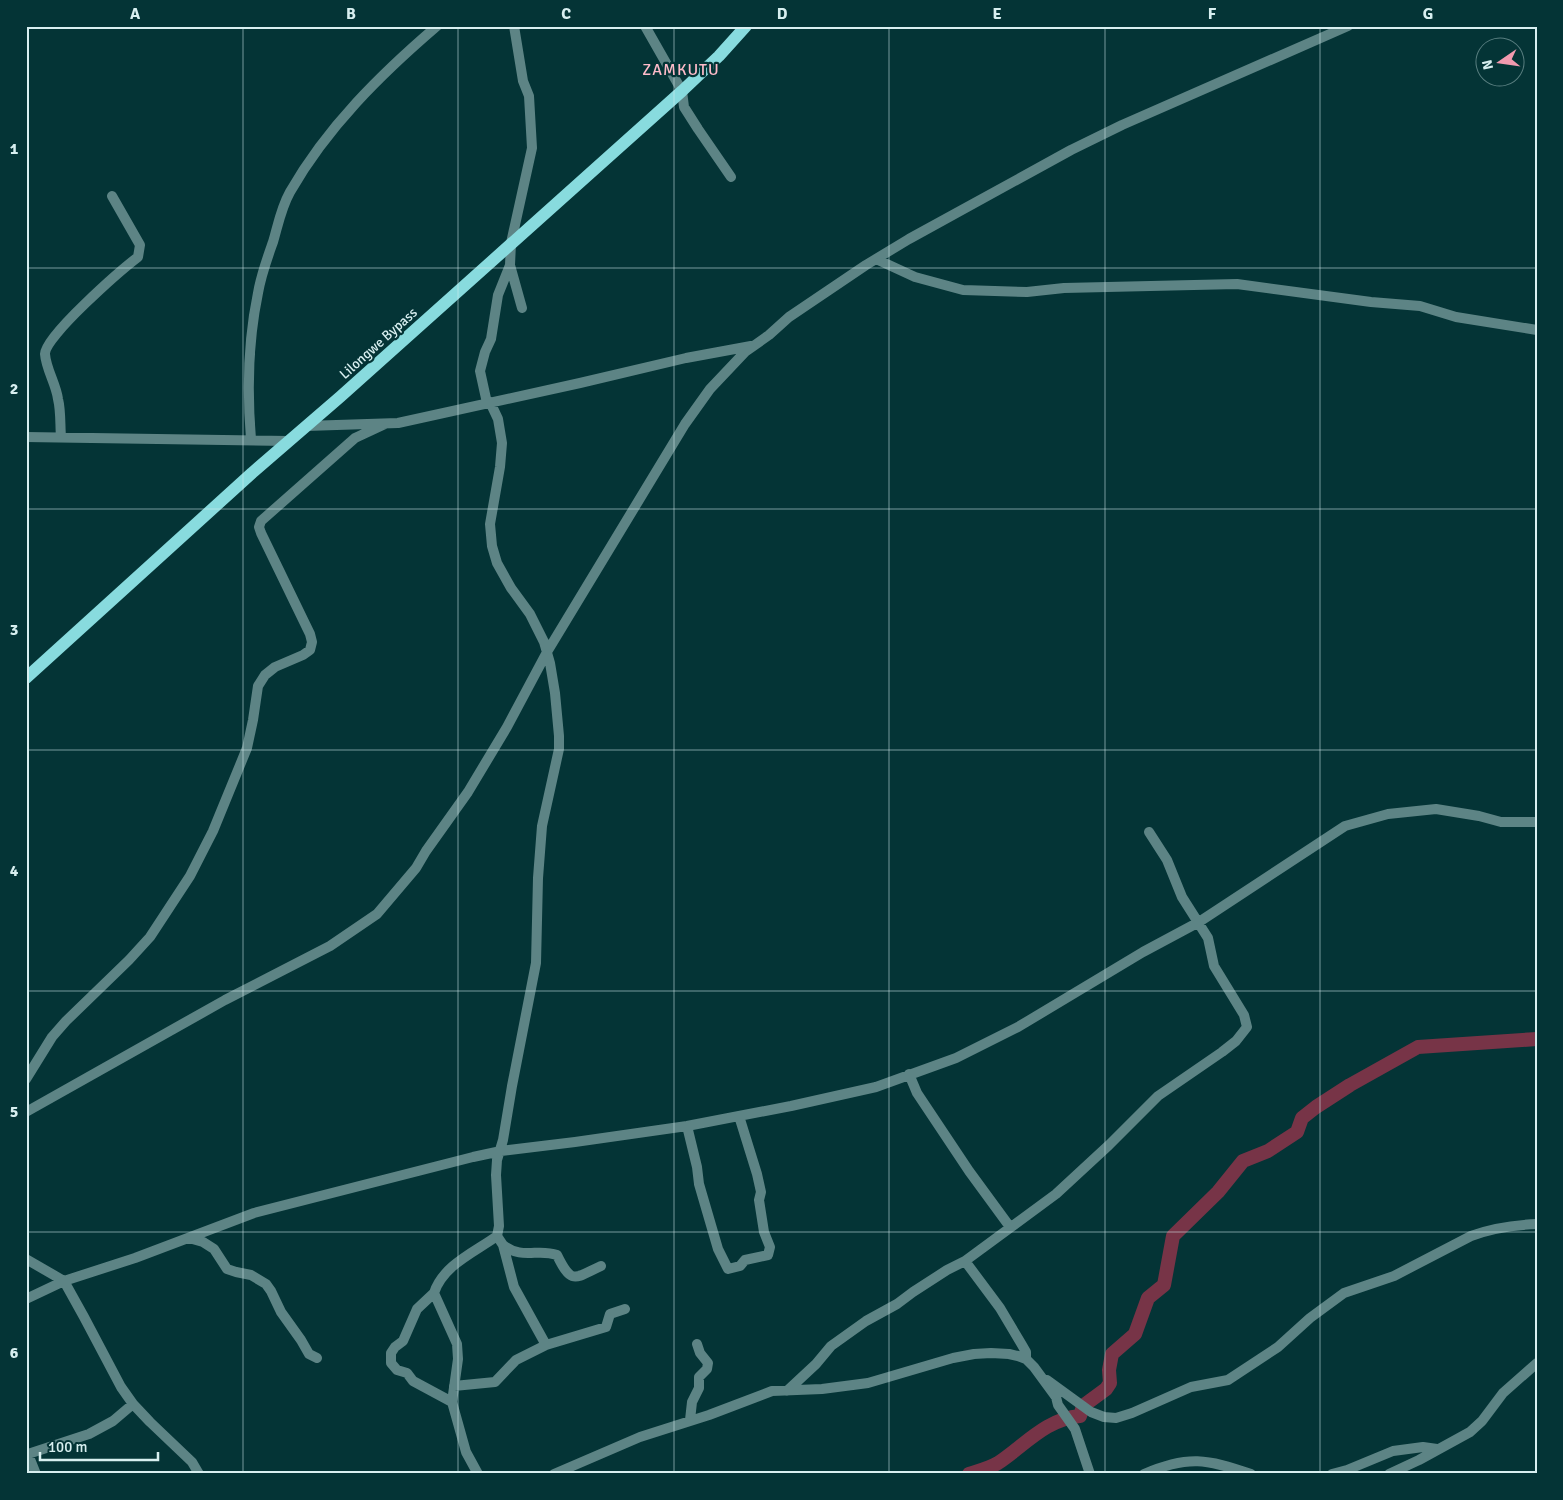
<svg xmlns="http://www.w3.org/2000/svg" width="1563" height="1500" font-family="Signika,sans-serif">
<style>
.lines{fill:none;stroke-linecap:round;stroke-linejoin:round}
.river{stroke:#773447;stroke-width:14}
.street{stroke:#5d8485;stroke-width:10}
.primary{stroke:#88dbde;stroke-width:12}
.grid{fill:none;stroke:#d8eff0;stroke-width:1;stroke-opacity:0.55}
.labels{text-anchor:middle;stroke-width:4.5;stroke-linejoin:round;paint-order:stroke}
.street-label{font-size:14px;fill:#d8eff0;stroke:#043436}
.quarter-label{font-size:16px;letter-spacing:1px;fill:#febbc9;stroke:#043436}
.neatline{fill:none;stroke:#d8eff0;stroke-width:2}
.grid-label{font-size:16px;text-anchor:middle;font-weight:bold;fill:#d8eff0}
</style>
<rect width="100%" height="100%" fill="#043436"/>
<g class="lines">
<path class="river" d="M 969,1474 C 978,1471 990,1468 998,1463 C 1025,1445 1046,1419 1080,1416 L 1083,1406 L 1106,1389 L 1110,1383 L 1109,1370 L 1112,1354 L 1135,1334 L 1148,1298 L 1164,1285 L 1173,1236 L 1218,1192 L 1243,1161 L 1268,1151 L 1297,1132 L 1302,1118 L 1316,1107 L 1350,1085 L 1418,1047 L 1537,1039"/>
<path class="street" d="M 645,26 L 682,91 L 684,107 L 698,129 L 731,177
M 876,259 L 915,277 L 963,290 L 1027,292 L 1064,288 L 1237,284 L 1371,302 L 1420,306 L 1456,317 L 1537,330
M 510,265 L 522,308
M 487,403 L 480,371 L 485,352 L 491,339 L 498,295 L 510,265 L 511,243 L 532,148 L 529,96 L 523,81 L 514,26
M 306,426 L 398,423 L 580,383 L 686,358 L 751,346
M 26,437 L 288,441
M 61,437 C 60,425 61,411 58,399 C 56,384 46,369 45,354 C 44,337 121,270 138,257 L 140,245 L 112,196
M 251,439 C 247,391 248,341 258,293 C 261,275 267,259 273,242 C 278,225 281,208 290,192 C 327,127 381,74 437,26
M 909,1074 L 917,1093 L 969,1171 L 1010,1227
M 26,1079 L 52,1037 L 66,1021 L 129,960 L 150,937 L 190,876 L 213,831 L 247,748 L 253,720 L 258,686 L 265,675 L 275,667 L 303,655 L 310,650 L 312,642 L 310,634 L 261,533 L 259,527 L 261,521 L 355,438 L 385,424
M 26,1112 L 225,1000 L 330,946 L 377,914 L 416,868 L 426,851 L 468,792 L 507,727 L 547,652 L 685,424 L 710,389 L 745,352 L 769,335 L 789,317 L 866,265 L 909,239 L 1071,150 L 1122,125 L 1348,26
M 687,1126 L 697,1167 L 699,1184 L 718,1249 L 728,1269 L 740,1266 L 745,1260 L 768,1255 L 770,1247 L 764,1232 L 759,1200 L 761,1192 L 757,1174 L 739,1116
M 189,1238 L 203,1242 L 214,1249 L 227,1269 L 236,1272 L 251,1275 L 266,1284 L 271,1291 L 281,1312 L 301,1340 L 309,1354 L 317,1358
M 503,1245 C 522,1260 538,1248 557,1255 C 572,1286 575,1278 601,1266
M 26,1259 L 64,1281 L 84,1317 L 121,1387 L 133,1404 L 150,1422 L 192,1462 L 199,1474
M 965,1261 L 1000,1308 L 1022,1345 L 1026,1352 L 1026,1359
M 434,1293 L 417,1309 L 403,1341 L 395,1347 L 391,1353 L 391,1363 L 397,1370 L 407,1373 L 413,1381 L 452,1402
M 26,1299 L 64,1281 L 135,1258 L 254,1213 L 473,1157 L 501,1151 L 575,1142 L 687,1126 L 791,1106 L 876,1087 L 956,1058 L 1018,1027 L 1143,952 L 1199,922 L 1345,826 L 1388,814 L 1436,809 L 1479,816 L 1501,822 L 1537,822
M 546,1345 L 606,1327 L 610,1314 L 625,1309
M 1047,1380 L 1091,1412 L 1104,1417 L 1116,1418 L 1132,1413 L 1191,1387 L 1228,1380 L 1278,1347 L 1310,1318 L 1344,1293 L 1394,1276 L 1471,1236 C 1492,1228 1514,1225 1537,1224
M 454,1386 L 495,1382 L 516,1360 L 546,1345 L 514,1287 L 503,1245 L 497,1236
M 787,1391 L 816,1364 L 831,1346 L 866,1321 L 897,1304 L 913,1292 L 947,1270 L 965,1261 L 1056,1194 L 1109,1145 L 1158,1096 L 1222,1052 L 1236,1041 L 1247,1027 L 1244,1015 L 1214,966 L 1208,938 L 1182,897 L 1167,860 L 1149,832
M 690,1420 L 692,1402 L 699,1388 L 699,1377 L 707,1369 L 708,1363 L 700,1353 L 697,1344
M 36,1474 L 28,1454 L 89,1434 L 113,1421 L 133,1404
M 478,1474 L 466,1452 L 452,1402 L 458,1359 L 457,1344 L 434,1293 C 443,1265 475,1252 497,1236 L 499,1226 L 496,1175 L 497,1160 L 503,1140 L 512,1086 L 536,963 L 538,878 L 542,826 L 559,749 L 559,736 L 555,693 L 550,663 L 544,642 L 530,614 L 511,588 L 497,563 L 492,546 L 490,524 L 500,467 L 502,443 L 498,419 L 490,402
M 554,1474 L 640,1437 L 709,1415 L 772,1391 L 822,1389 L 868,1383 L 953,1358 L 974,1354 L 991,1353 L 1009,1354 L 1018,1356 L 1026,1359 L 1034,1367 L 1056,1397 L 1058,1405 L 1075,1429 L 1090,1474
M 1144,1474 C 1188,1455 1207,1459 1251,1474
M 1332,1474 L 1347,1470 L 1393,1451 L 1423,1447 L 1437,1449
M 1389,1474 L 1419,1460 L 1470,1432 L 1482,1421 L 1503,1393 L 1537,1363"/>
<path class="primary" d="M 26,678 L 252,473 L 340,397 L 682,91 L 719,56 L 746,26"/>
</g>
<path class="grid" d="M 243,26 L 243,1474M 458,26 L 458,1474M 674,26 L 674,1474M 889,26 L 889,1474M 1105,26 L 1105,1474M 1320,26 L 1320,1474M 26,268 L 1537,268M 26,509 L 1537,509M 26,750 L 1537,750M 26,991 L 1537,991M 26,1232 L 1537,1232"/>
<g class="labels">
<g class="street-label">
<text transform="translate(378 343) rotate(-42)" y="5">Lilongwe Bypass</text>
</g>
<g class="quarter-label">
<text x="681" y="75">ZAMKUTU</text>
</g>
</g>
<rect width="1563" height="1500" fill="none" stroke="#043436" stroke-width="55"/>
<g transform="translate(1500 62) rotate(257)"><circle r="24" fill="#043436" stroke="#597f80"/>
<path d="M0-4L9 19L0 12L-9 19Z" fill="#f29aaf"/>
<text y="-8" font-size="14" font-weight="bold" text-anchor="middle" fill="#d8eff0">N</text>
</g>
<path d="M40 1452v8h118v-8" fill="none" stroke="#d8eff0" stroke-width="2.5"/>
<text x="48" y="1452" font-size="15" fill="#d8eff0" stroke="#043436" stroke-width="4" paint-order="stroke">100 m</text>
<rect x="28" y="28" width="1508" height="1444" class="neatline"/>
<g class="grid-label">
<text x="135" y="19">A</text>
<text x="351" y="19">B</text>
<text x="566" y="19">C</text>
<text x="782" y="19">D</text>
<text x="997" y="19">E</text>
<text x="1212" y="19">F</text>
<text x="1428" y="19">G</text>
<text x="14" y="154">1</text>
<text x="14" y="394">2</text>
<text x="14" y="635">3</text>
<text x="14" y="876">4</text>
<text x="14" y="1117">5</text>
<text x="14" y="1358">6</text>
</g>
</svg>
